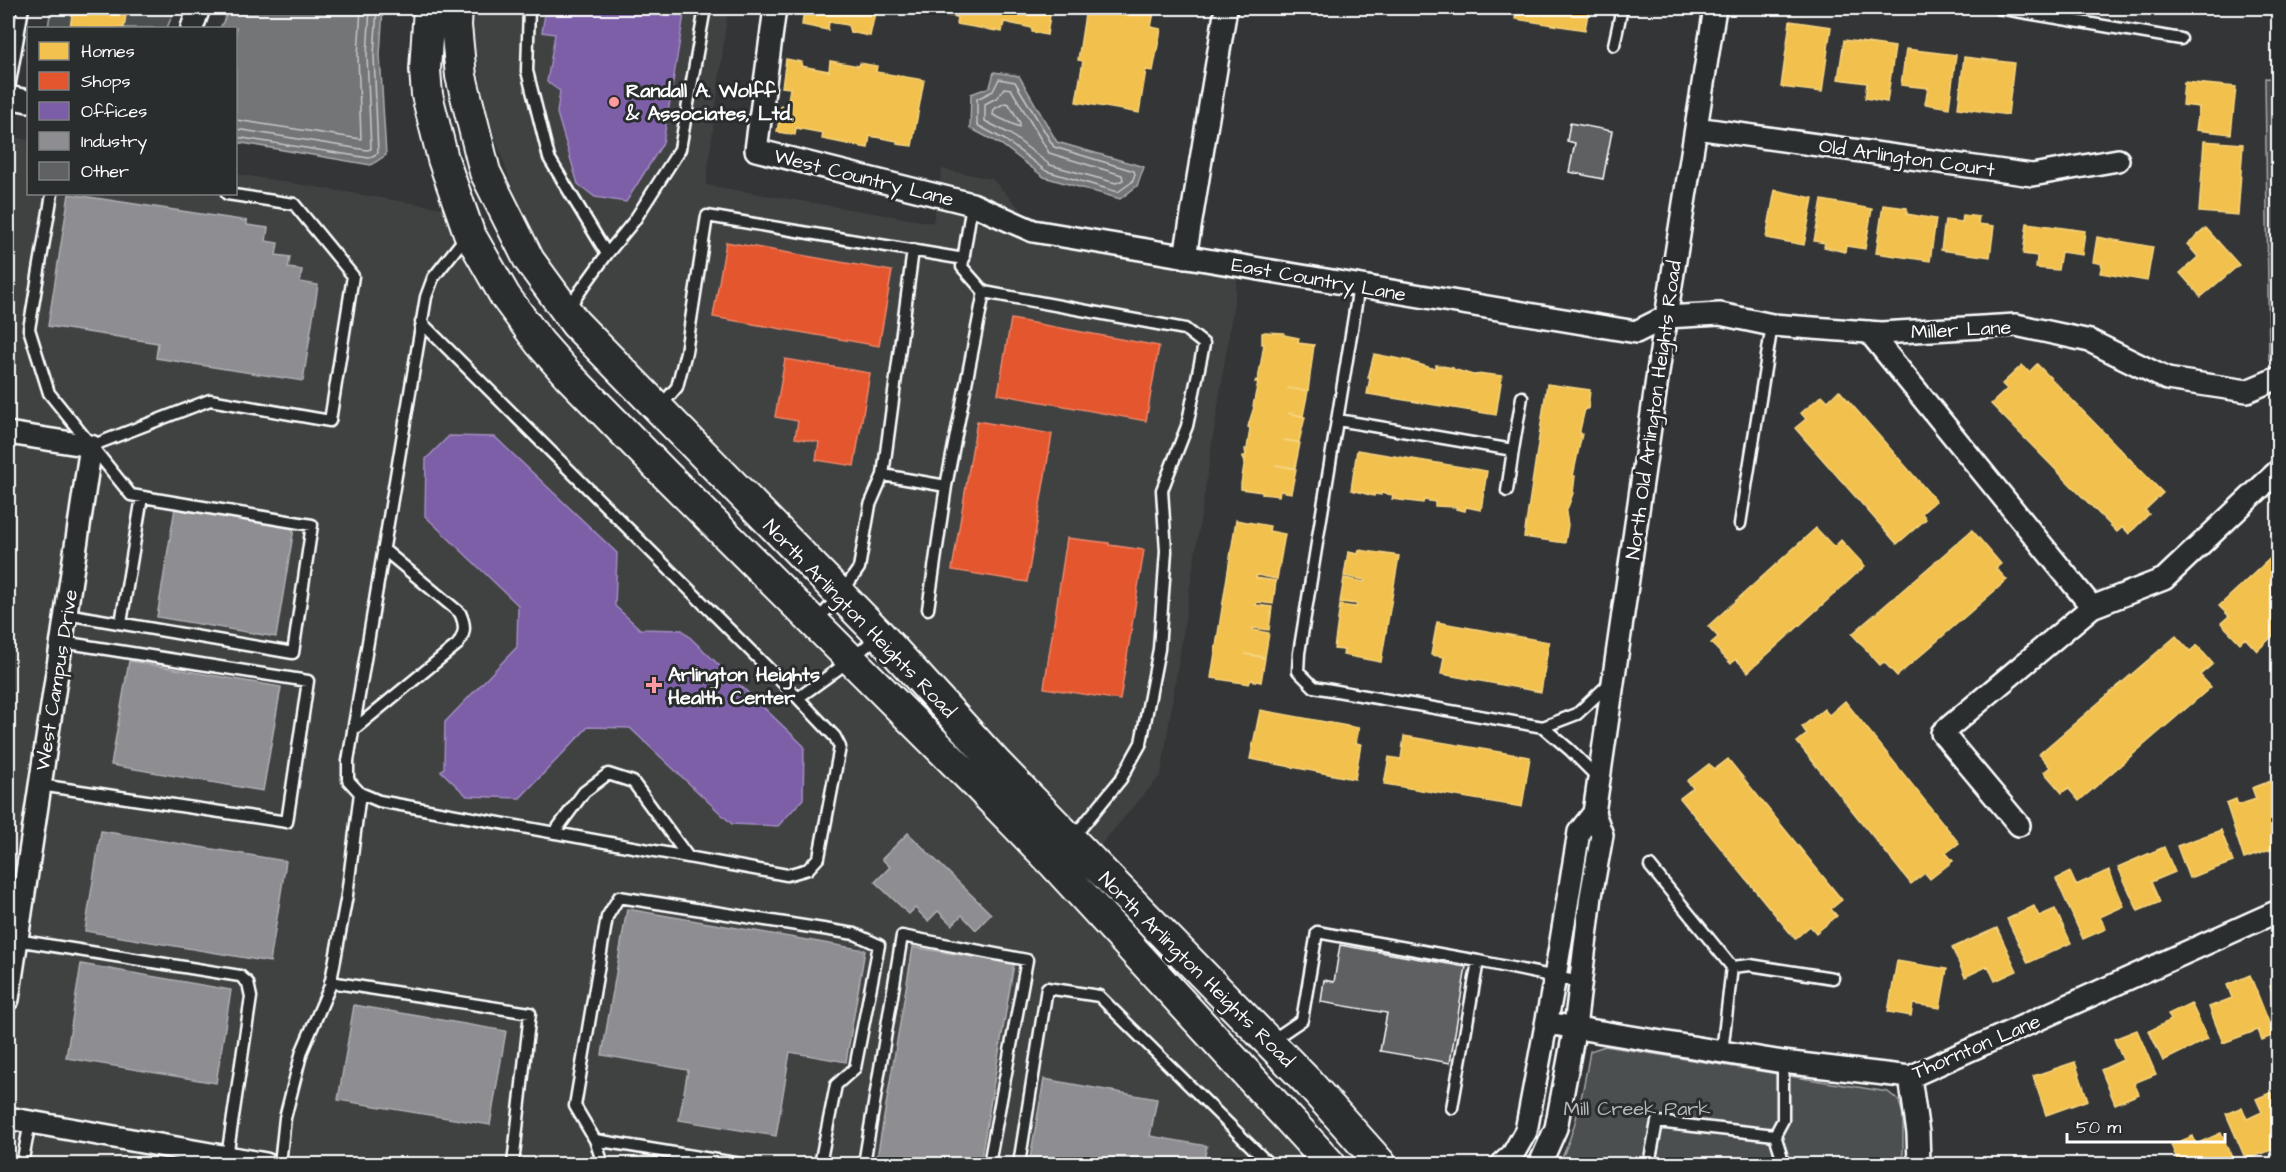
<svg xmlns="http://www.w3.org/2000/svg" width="2286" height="1172" font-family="'Architects Daughter',sans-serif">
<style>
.built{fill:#404243}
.green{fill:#4c4f50;stroke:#a6a7a8;stroke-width:1.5}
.water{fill:#737576;stroke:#abacad;stroke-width:1.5}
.homes{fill:#f2c14e;stroke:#f6d483;stroke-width:1.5}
.shops{fill:#e4572e;stroke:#ec896d;stroke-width:1.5}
.offices{fill:#7b5ea7;stroke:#a38ec1;stroke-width:1.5}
.industry{fill:#8d8d92;stroke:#afafb3;stroke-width:1.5}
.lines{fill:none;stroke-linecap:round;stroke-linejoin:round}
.shore{stroke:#c7c8c8;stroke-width:1.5}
.building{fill:#5f6162;stroke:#fff;stroke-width:1.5}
.lane-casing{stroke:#fff;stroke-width:15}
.street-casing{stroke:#fff;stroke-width:26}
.secondary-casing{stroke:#fff;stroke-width:34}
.lane{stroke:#2a2d2e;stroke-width:10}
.street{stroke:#2a2d2e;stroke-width:21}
.secondary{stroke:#2a2d2e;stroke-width:30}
.poi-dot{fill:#ff9aa2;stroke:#2a2d2e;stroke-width:2}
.labels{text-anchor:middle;stroke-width:6;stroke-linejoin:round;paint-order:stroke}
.poi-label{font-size:20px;font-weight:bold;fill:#fff;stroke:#2a2d2e;text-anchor:start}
.street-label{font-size:20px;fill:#fff;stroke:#2a2d2e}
.park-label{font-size:20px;fill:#b7b9b9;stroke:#2a2d2e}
</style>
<rect width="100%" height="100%" fill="#333536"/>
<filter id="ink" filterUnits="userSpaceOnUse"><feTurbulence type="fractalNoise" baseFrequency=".0167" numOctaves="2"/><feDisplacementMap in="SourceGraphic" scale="12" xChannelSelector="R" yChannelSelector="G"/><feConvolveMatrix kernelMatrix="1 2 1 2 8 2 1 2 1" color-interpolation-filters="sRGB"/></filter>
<g filter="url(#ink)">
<path class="built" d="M 476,8 L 728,8 L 706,185 L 933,223 L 942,169 L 992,179 L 1026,215 L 1241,256 L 1161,775 L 1096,850 L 706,446 L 535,252 L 486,111 L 473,31 Z
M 8,136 L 28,140 L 28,194 L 236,194 L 236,174 L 442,208 L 933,760 L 1314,1164 L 8,1164 Z"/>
<path class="green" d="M 51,8 L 175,8 L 167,28 L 48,28 Z
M 2265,78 L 2278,79 L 2278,356 L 2269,359 Z
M 1605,1046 L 1888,1092 L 1899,1101 L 1903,1115 L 1903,1164 L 1559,1164 C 1577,1128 1583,1091 1590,1051 Z"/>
<path class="water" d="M 230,8 L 383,8 L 380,55 L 386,155 L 371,165 L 236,142 L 236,28 L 220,28 Z
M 994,72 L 1019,76 L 1057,142 L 1144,167 L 1137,186 L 1120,199 L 1044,177 L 1002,145 L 970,128 L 971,94 L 990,87 Z"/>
<path class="homes" d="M 73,8 L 127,8 L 124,28 L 70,28 Z
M 809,8 L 876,8 L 870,36 L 850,32 L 848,25 L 829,22 L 828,30 L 802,25 L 804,9 Z
M 912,8 L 1046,8 L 1051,9 L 1047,35 L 1032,32 L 1032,28 L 1004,22 L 1002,32 L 956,24 L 957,17 L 912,10 Z
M 1086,8 L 1155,8 L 1151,27 L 1161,29 L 1153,71 L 1146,70 L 1139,113 L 1076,102 L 1083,61 L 1078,60 Z
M 1517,8 L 1589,8 L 1585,30 L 1515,19 Z
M 1790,21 L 1831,27 L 1822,92 L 1781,87 Z
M 1844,40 L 1895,47 L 1887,102 L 1865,98 L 1867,83 L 1838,79 Z
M 1906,49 L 1956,55 L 1949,108 L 1925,104 L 1928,88 L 1901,85 Z
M 1964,57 L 2014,63 L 2008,115 L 1958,108 Z
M 786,59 L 802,62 L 801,66 L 829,71 L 830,61 L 859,66 L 860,63 L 877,66 L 876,72 L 924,80 L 912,146 L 897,144 L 897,141 L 870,136 L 868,148 L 822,139 L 823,133 L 796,128 L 795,135 L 777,132 L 781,106 L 787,107 L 790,88 L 782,87 Z
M 2184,82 L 2236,87 L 2231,134 L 2196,130 L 2199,107 L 2182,105 Z
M 2204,141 L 2243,144 L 2238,215 L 2199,212 Z
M 1775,190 L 1813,198 L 1804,245 L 1766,238 Z
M 1822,200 L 1872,209 L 1865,249 L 1846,246 L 1845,252 L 1824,247 L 1825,243 L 1814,241 Z
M 1883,205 L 1907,208 L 1907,214 L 1936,219 L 1930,261 L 1876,253 Z
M 1963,215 L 1979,217 L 1978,224 L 1994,226 L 1990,257 L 1941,250 L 1945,220 L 1962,222 Z
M 2027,223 L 2085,231 L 2082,255 L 2061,252 L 2058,270 L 2036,268 L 2037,256 L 2023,254 Z
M 2206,228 L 2239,265 L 2201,297 L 2180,273 L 2198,257 L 2187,244 Z
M 2097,237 L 2153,247 L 2147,281 L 2100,273 L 2102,264 L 2093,262 Z
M 1265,332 L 1284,333 L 1284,335 L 1299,338 L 1298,343 L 1314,345 L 1308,391 L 1287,388 L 1308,391 L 1303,416 L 1288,413 L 1305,417 L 1299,442 L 1284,440 L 1300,443 L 1295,468 L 1275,465 L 1296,469 L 1291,493 L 1280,491 L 1279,496 L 1262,494 L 1262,495 L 1262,492 L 1241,489 L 1241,484 L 1245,459 L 1243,459 L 1243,456 L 1246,456 L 1245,449 L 1247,449 L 1250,428 L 1248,427 L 1249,423 L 1254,407 L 1253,406 L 1258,382 L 1255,382 L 1256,380 L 1258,380 L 1264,344 L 1262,344 L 1262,333 Z
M 1374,354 L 1411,361 L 1411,362 L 1432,368 L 1436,368 L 1436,365 L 1453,368 L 1453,369 L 1473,375 L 1485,374 L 1502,376 L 1496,415 L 1367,394 L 1370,378 L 1368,378 Z
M 2037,364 L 2163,493 L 2145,510 L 2149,514 L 2129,534 L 2123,527 L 2117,532 L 1991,404 L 2007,389 L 2002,384 L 2022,365 L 2029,372 Z
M 1547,384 L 1590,390 L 1588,409 L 1585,409 L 1580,430 L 1580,433 L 1582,434 L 1573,476 L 1575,476 L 1573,493 L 1566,513 L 1568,525 L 1565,543 L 1524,537 Z
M 1839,390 L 1936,501 L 1922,513 L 1926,519 L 1897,544 L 1795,428 L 1806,419 L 1801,413 L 1822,395 L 1828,401 Z
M 1357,450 L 1487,471 L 1481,510 L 1466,507 L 1465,511 L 1456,509 L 1457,507 L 1435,506 L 1435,502 L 1424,500 L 1423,503 L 1392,499 L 1393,495 L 1381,493 L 1381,495 L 1374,494 L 1374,496 L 1351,490 Z
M 1236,520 L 1270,526 L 1269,531 L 1285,534 L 1277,579 L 1257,575 L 1256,578 L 1276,581 L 1273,604 L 1257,602 L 1256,605 L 1272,607 L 1269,630 L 1253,628 L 1253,630 L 1269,633 L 1265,657 L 1245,654 L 1265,658 L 1261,682 L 1251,680 L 1249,684 L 1211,678 Z
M 1816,528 L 1834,547 L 1841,540 L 1865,566 L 1748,672 L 1736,659 L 1731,664 L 1711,643 L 1718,637 L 1708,626 Z
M 1972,530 L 2001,564 L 1996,568 L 2007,580 L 1897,676 L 1884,662 L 1880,665 L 1852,634 Z
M 1359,550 L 1399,556 L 1381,662 L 1343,655 L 1344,650 L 1334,649 L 1340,605 L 1356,607 L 1357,604 L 1340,602 L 1344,578 L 1364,582 L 1365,580 L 1344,576 L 1348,552 L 1358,554 Z
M 2278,551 L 2278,631 L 2257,651 L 2245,638 L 2240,643 L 2221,623 L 2229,616 L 2219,606 Z
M 1437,622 L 1549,642 L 1541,692 L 1441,674 L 1444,657 L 1431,655 Z
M 2176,636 L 2190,651 L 2197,645 L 2213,664 L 2200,675 L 2211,687 L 2079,801 L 2068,788 L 2062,793 L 2044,772 L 2050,767 L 2039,754 Z
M 1845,701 L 1959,843 L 1946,853 L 1953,861 L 1930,879 L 1925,873 L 1911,884 L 1797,742 L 1807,734 L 1802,727 L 1824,709 L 1829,715 Z
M 1260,710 L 1359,728 L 1356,743 L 1361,744 L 1355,779 L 1250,759 Z
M 1404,736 L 1530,757 L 1522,807 L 1384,784 L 1389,757 L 1401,759 Z
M 1728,759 L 1842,900 L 1831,909 L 1837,916 L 1816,933 L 1810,926 L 1795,939 L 1680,798 L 1693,788 L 1687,781 L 1709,764 L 1715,769 Z
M 2271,781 L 2278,805 L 2278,836 L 2272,838 L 2276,848 L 2244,859 L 2226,803 L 2236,799 L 2238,805 L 2256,799 L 2252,788 Z
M 2221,830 L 2233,862 L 2189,878 L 2177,846 Z
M 2164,847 L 2175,872 L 2151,882 L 2160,902 L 2138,911 L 2118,867 Z
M 2109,870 L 2124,906 L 2100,917 L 2106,929 L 2083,939 L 2056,879 L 2070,872 L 2076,885 Z
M 2034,906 L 2039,916 L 2055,909 L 2071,943 L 2028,963 L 2007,919 Z
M 1997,928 L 2017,971 L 1995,981 L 1988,966 L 1965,977 L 1952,948 Z
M 1897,961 L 1947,969 L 1940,1008 L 1913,1004 L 1911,1016 L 1888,1012 Z
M 2250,975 L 2274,1035 L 2262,1040 L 2258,1030 L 2223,1043 L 2209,1007 L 2232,998 L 2227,985 Z
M 2278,984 L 2278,1011 L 2277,1011 L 2270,986 Z
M 2191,1003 L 2208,1039 L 2163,1061 L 2149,1031 L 2171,1020 L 2168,1014 Z
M 2137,1030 L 2156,1074 L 2134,1083 L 2139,1094 L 2115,1104 L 2101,1070 L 2123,1060 L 2114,1039 Z
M 2075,1062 L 2088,1100 L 2046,1115 L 2033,1076 Z
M 2272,1092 L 2278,1107 L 2278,1158 L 2274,1149 L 2246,1160 L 2226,1114 L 2242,1107 L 2247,1119 L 2262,1112 L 2256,1099 Z
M 2221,1133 L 2235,1164 L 2179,1164 L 2171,1145 L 2193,1136 L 2196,1144 Z"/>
<path class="shops" d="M 726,242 L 892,271 L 879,346 L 713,317 Z
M 1011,319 L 1159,346 L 1146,421 L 998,394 Z
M 785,359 L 870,373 L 854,466 L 816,460 L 819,442 L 795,438 L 798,421 L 775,417 Z
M 977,421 L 1052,434 L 1027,582 L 952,570 Z
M 1067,538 L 1109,543 L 1109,545 L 1144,550 L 1120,700 L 1044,688 Z"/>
<path class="offices" d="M 546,8 L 685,8 L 663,143 L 626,202 L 595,197 L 578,184 L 557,113 L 560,91 L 547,82 L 555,34 L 542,32 Z
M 449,436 L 495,437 L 617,553 L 615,606 L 640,629 L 682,630 L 804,746 L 803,799 L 778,826 L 732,824 L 630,728 L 588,727 L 520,798 L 467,796 L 441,771 L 444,768 L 445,722 L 517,647 L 518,605 L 425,516 L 426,459 Z"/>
<path class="industry" d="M 69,194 L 247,221 L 247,225 L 268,228 L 266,241 L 278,243 L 276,255 L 290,257 L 288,268 L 302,270 L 300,282 L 318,285 L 303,381 L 156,358 L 158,343 L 48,326 Z
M 175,508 L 294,528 L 276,637 L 157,617 Z
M 129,661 L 281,687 L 263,791 L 111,765 Z
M 101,831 L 286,861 L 270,962 L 85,931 Z
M 908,833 L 991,914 L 976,930 L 962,915 L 952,925 L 938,911 L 928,921 L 915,908 L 909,914 L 875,882 L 890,867 L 882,859 Z
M 627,909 L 865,950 L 846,1062 L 790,1052 L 776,1136 L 679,1120 L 688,1070 L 602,1055 Z
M 913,947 L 1014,964 L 980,1164 L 876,1164 Z
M 81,964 L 231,990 L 216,1083 L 66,1058 Z
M 354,1005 L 506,1031 L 490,1125 L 338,1100 Z
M 1044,1079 L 1157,1099 L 1150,1136 L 1207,1146 L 1203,1164 L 1029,1164 Z"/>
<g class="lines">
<path class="shore" d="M 999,79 L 1015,82 L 1054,147 L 1134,171 L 1135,174 L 1132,182 L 1118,192 L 1046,171 L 1005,140 L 977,125 L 977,99 L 993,91 Z
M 1004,88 L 1011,89 L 1049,153 L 1122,175 L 1123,180 L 1116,183 L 1050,165 L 1010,134 L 985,121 L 985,104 L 998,97 Z
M 1005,103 L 1009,104 L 1020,123 L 1019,127 L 993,115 L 994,109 Z
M 236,120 L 361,139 L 358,55 L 361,8
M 236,129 L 367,150 L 371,149 L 367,55 L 370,8
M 236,137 L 369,158 L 378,153 L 374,55 L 377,8"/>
</g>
<path class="building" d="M 1570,123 L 1612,131 L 1603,179 L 1569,172 L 1575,143 L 1567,141 Z
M 1340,945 L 1466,967 L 1450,1063 L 1380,1051 L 1387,1013 L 1321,1002 L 1324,980 L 1334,982 Z"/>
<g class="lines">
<defs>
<path id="lane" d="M 529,8 L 527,71 L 549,158 L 607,254
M 1998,8 L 2181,39
M 1614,45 L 1622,8
M 8,94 L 23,8
M 52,194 L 29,329 L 49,393 L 131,495 L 312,525 L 293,653 L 66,614
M 972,204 L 962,267 L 984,292 L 1185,329 L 1204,344 L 1187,426 L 1162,490 L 1166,551 L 1159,649 L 1141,743 L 1121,779 L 1072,839
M 467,235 L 433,278 L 426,297 L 348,761 L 348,780 L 360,793 L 379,801 L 787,875 L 808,869 L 819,857 L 840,747 L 835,737 L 798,698 L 852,659 L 879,635
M 1359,286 L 1299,653 L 1298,671 L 1314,687 L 1543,727 L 1570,750 L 1599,779
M 568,308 L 607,254 L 634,221 L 680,149 L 705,8
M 421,322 L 798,698
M 659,408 L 677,387 L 686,352 L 707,216 L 964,259
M 1338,420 L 1513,450 L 1522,397
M 91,446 L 210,400 L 330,421 L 353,276 L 294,204 L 227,194
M 883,475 L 913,250
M 946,486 L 984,292
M 1507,491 L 1513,450
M 1740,524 L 1772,325
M 816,622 L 841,594 L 859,568 L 870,505 L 883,475 L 946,486 L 928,609
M 121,623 L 142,497
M 1543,727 L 1577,714 L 1611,682
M 353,730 L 458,644 C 465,633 466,626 460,613 L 383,549
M 40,785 L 287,822 L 308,681 L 62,642
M 554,833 L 584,792 L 608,774 L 633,782 L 688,857
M 1650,866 L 1732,967 L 1722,1052
M 16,940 L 240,976 L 248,983 L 251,997 L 227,1157
M 1732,967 L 1750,965 L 1833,978
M 330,982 L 530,1013 L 513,1164
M 1271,1041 L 1302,1020 L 1317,932 L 1478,961 L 1580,982
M 1783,1062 L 1783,1120 L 1775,1135 L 1784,1164
M 1452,1108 L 1478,961
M 595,1140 L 741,1164
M 22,1164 L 30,1122
M 280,1164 L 285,1118 L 302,1051 L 330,986 L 347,895 L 360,793
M 603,1164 L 595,1140 L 575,1106 L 607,917 L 619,897 L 855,934 L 879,945 L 855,1068 L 836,1085 L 820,1164
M 864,1164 L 902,936 L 1027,960 L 989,1164
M 1019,1164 L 1047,988 L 1099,996 L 1269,1164
M 1649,1164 L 1657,1122 L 1775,1135"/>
<path id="street" d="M 775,8 L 756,150 L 972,204 L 1033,231 L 1636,332 L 1666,317 L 1720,314 L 1772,325 L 1881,333 L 2016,325 L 2090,341 L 2167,379 L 2247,391 L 2278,378
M 192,28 L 199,8
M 8,97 L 28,101
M 1696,128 L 2032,175 L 2118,160
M 1185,257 L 1226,8
M 1869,332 L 2092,607
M 8,433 L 91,446 L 8,999
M 2019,825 L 1942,733 L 2092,607 L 2164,579 L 2278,471
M 1547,1023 L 1783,1062 L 1910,1077 L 2278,911
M 1910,1077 L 1918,1133 L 1919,1164
M 8,1118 L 266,1164
M 1502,1164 L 1513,1154 L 1526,1131 L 1555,977 L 1579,832 L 1594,813
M 1540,1164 L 1556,1128 L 1575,1027 L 1591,896 L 1602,835 L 1594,813 L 1599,779 L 1666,317 L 1715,8"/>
<path id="secondary" d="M 429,8 L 425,70 L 427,95 L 443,159 L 469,233 L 505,296 L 539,342 L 568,375 L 666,475 L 977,785 L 1054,864 L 1330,1164
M 457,8 L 456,26 L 461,76 L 485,172 L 529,260 L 575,323 L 880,635 L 997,764 L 1308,1082 L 1381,1164"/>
</defs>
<use href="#lane" class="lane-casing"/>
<use href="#street" class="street-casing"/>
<use href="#secondary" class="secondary-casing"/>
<use href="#lane" class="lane"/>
<use href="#street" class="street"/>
<use href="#secondary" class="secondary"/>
</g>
</g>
<g class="poi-dot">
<circle cx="614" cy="102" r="6"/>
<path d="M651 676h6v6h6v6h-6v6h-6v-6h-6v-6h6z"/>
</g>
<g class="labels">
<g class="poi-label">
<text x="626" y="97">Randall A. Wolff<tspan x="626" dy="23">&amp; Associates, Ltd.</tspan></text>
<text x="668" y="681">Arlington Heights<tspan x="668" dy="23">Health Center</tspan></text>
</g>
<g class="street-label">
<text transform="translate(1907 157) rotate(8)" y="7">Old Arlington Court</text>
<text transform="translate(864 177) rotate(14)" y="7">West Country Lane</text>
<text transform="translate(1319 279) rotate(10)" y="7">East Country Lane</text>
<text transform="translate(1961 329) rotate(-3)" y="7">Miller Lane</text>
<text transform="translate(1653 410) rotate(-82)" y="7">North Old Arlington Heights Road</text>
<text transform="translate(860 618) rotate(46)" y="7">North Arlington Heights Road</text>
<text transform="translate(56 680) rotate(-81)" y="7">West Campus Drive</text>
<text transform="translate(1197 969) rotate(45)" y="7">North Arlington Heights Road</text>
<text transform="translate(1976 1046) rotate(-23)" y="7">Thornton Lane</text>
</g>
<g class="park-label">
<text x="1637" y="1115">Mill Creek Park</text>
</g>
</g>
<rect width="2286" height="1172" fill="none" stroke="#2a2d2e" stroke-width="30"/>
<rect x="15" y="15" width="2256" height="1142" fill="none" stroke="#fff" stroke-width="2" filter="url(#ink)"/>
<rect x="27" y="27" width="210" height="168" fill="#2a2d2e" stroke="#7f8182" stroke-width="1.5"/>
<rect x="39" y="42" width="30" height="18" fill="#f2c14e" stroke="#7f8182" stroke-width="1.5"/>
<text x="81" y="57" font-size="18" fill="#ffffff">Homes</text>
<rect x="39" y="72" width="30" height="18" fill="#e4572e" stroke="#7f8182" stroke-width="1.5"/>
<text x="81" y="87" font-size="18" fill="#ffffff">Shops</text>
<rect x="39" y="102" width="30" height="18" fill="#7b5ea7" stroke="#7f8182" stroke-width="1.5"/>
<text x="81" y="117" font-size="18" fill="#ffffff">Offices</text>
<rect x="39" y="132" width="30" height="18" fill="#8d8d92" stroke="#7f8182" stroke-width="1.5"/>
<text x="81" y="147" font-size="18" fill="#ffffff">Industry</text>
<rect x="39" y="162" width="30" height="18" fill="#5f6162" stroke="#7f8182" stroke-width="1.5"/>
<text x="81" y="177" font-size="18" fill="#ffffff">Other</text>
<path d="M2067 1133v9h158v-9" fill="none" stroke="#ffffff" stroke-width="3"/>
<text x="2076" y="1133" font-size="18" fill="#ffffff" stroke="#2a2d2e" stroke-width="4.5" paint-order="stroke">50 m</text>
</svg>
